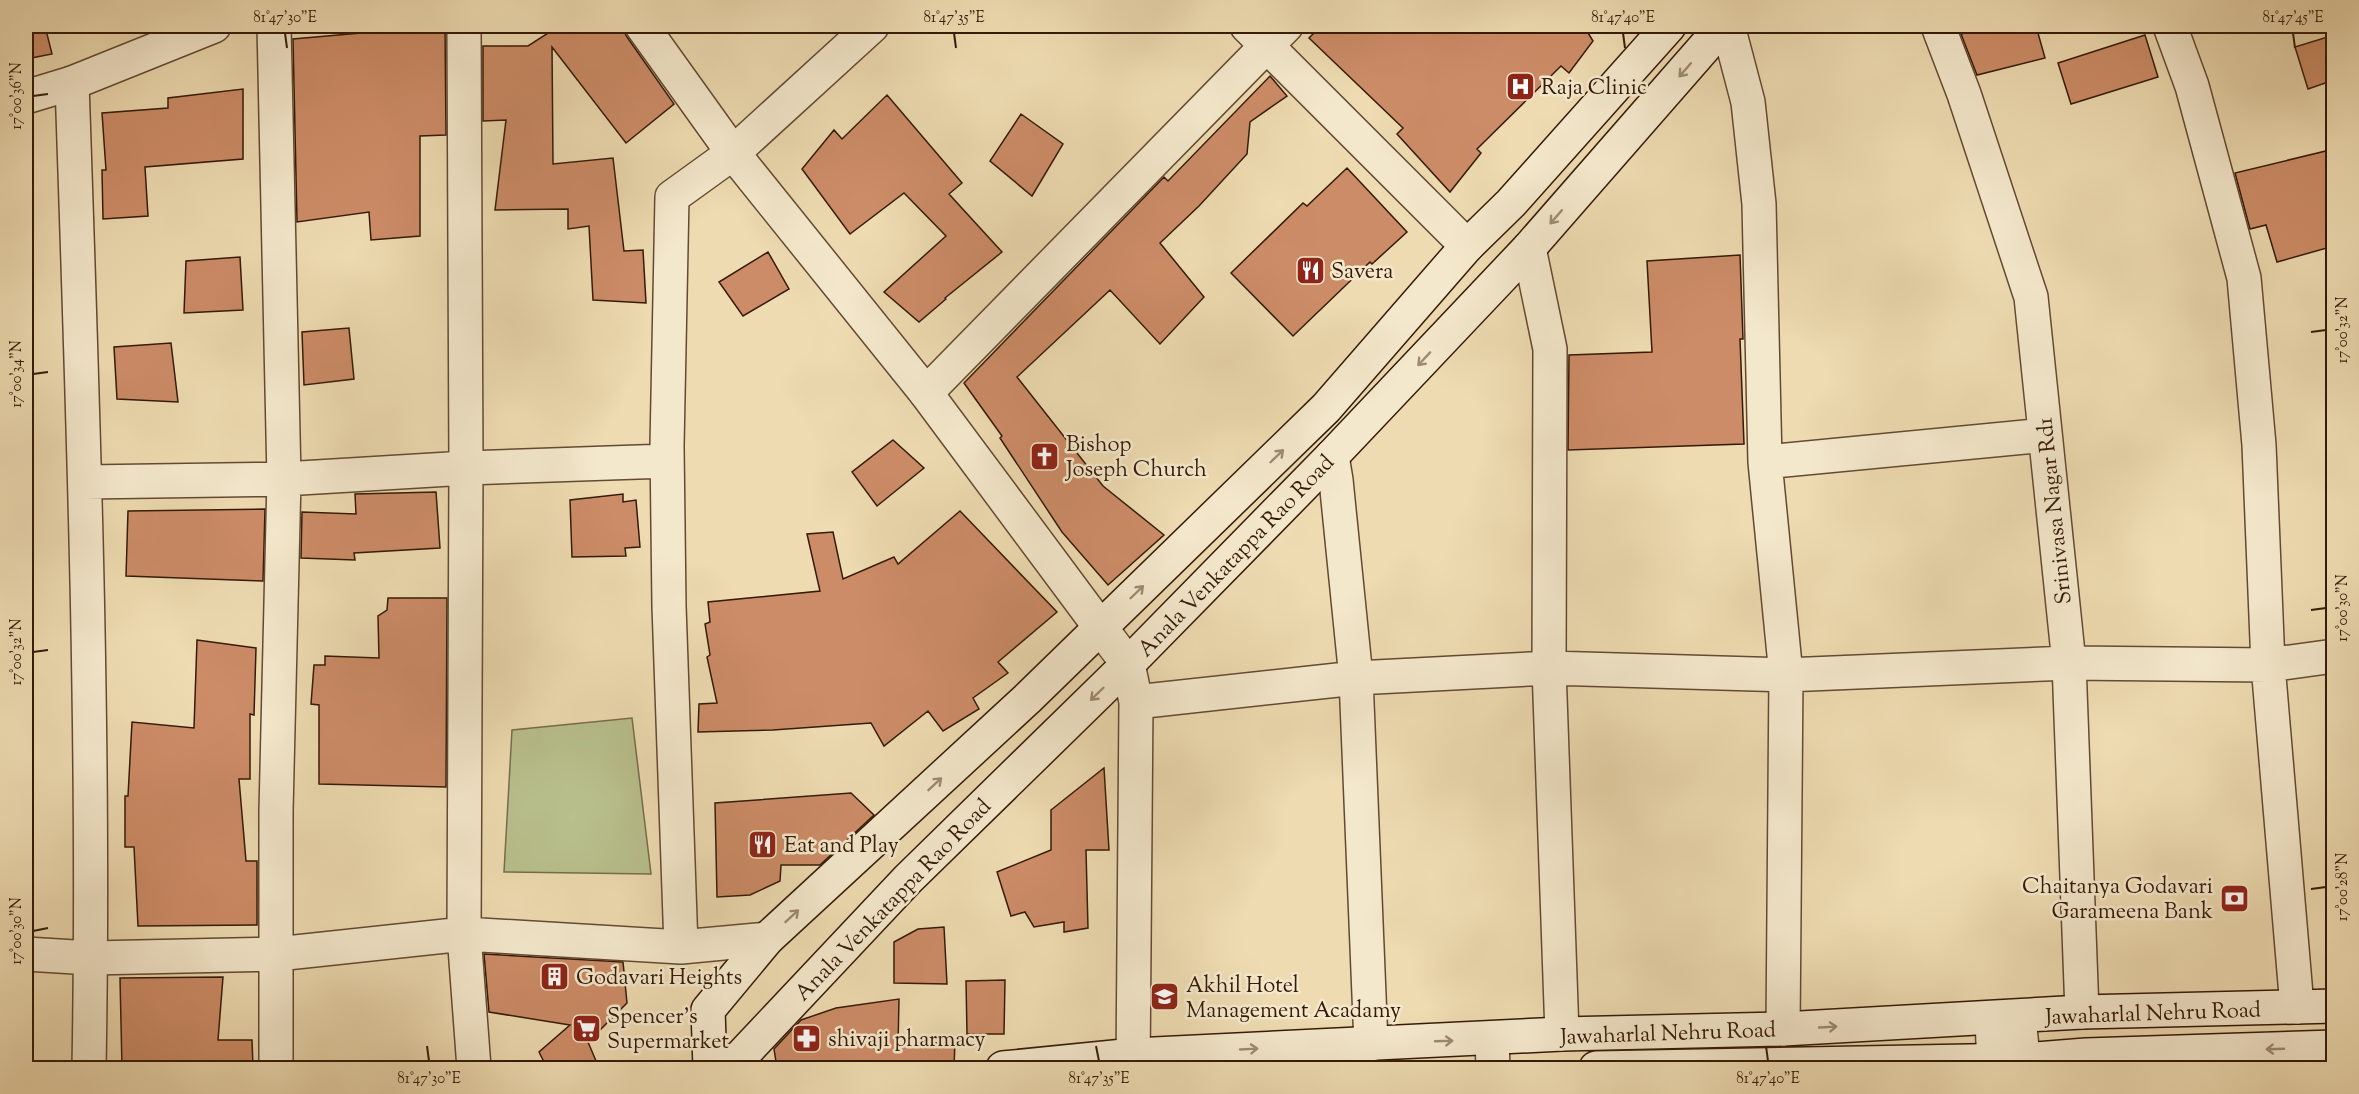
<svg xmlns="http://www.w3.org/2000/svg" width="2359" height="1094" font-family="'Sorts Mill Goudy',serif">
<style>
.green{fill:#b8c08d;stroke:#766d4a;stroke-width:1.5}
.building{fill:#cc8c67;stroke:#341a08;stroke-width:1.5}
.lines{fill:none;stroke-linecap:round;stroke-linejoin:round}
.minor-casing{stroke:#624a32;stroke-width:36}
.tertiary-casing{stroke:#624a32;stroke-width:36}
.secondary-casing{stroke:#341a08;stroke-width:36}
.minor{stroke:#f4e8cc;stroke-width:33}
.tertiary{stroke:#f4e8cc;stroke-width:33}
.secondary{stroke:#f4e8cc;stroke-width:33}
.oneway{stroke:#9e8b74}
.ticks{fill:none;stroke:#341a08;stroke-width:2}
.labels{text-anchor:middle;stroke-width:5;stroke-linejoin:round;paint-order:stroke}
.poi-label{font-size:22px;fill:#341a08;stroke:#f4e8cc;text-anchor:start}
.street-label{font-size:22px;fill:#341a08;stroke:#f4e8cc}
.neatline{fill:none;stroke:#341a08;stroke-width:2}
.ticks-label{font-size:15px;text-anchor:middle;fill:#341a08}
</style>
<rect width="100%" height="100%" fill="#eedbb1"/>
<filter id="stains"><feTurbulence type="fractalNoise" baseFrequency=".00333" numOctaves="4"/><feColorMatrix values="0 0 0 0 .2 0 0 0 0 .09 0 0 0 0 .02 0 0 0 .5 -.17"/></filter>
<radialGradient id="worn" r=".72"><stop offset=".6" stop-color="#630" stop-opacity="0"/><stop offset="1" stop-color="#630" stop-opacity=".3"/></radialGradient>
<path class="green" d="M 632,718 L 651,874 L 504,872 L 512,730 Z"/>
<path class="building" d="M 26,26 L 45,26 L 52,54 L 26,59 Z
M 372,26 L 445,26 L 446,135 L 420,136 L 420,236 L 371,240 L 369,212 L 297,222 L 293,39 L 372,32 Z
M 559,26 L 621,26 L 627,37 L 674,104 L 626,143 L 552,47 L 553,164 L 613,158 L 624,251 L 643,250 L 646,303 L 593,300 L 589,226 L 568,229 L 568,209 L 495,210 L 506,120 L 483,121 L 483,46 L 528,46 Z
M 1321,26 L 1584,26 L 1593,41 L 1569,73 L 1561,66 L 1477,149 L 1481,153 L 1450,192 L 1397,134 L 1403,128 L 1309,38 Z
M 1992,26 L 2036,26 L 2045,58 L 1977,75 L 1961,34 Z
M 2145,35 L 2158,77 L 2071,104 L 2058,63 Z
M 2334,35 L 2334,80 L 2308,89 L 2295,47 Z
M 1270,76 L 1287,96 L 1250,122 L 1247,154 L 1199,206 L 1160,243 L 1204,297 L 1160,344 L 1110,290 L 1017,377 L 1103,486 L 1164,535 L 1108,585 L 1062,532 L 1000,438 L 1002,436 L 964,383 L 1164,177 L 1168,181 Z
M 243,89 L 243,159 L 145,167 L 148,216 L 103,219 L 102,170 L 106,170 L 102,113 L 168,108 L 168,98 Z
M 887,95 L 962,183 L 949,194 L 1002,252 L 945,298 L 946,299 L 919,322 L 884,292 L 946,236 L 904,193 L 850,234 L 802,169 L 834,130 L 842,139 Z
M 1021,114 L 1063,144 L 1032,196 L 990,161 Z
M 2334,149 L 2334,246 L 2277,262 L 2266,225 L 2250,229 L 2235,173 Z
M 1347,168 L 1407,232 L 1372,264 L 1370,262 L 1293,336 L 1231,273 L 1303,203 L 1307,206 Z
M 768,252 L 789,289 L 743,316 L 719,282 Z
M 1740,255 L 1743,339 L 1740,339 L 1744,444 L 1568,450 L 1569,355 L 1652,352 L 1647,261 Z
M 240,257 L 243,310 L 184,313 L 186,261 Z
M 349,328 L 354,379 L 304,385 L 302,332 Z
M 171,343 L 178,402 L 117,399 L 114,347 Z
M 893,440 L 924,468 L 877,506 L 852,472 Z
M 436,492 L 440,548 L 354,553 L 355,560 L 301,558 L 302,512 L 356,514 L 355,494 Z
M 623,494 L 623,502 L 636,500 L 640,547 L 625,548 L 626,556 L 572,557 L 570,500 Z
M 265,509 L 263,581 L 126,576 L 128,511 Z
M 960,511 L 1057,612 L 998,662 L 1008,673 L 973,698 L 979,709 L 943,731 L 928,711 L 884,746 L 871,723 L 773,730 L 698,732 L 699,704 L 717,703 L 707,657 L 710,655 L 705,624 L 710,622 L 708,602 L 820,591 L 807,534 L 833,532 L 843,579 L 894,557 L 898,564 Z
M 388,598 L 447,598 L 446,787 L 319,784 L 319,705 L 311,704 L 314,665 L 325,665 L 325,656 L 379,658 L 378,616 L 387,610 Z
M 197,640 L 256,648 L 254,715 L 250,714 L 250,779 L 239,779 L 246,861 L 257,861 L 257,925 L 138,926 L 134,847 L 125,847 L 125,796 L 128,796 L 132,722 L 194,728 Z
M 1104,768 L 1109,850 L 1086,850 L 1088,928 L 1064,932 L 1064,922 L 1034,927 L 1025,912 L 1011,916 L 997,872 L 1051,850 L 1051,810 Z
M 851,793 L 874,815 L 820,865 L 781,865 L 780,881 L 750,895 L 717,897 L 715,803 Z
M 944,927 L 947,984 L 894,983 L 894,942 L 918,929 Z
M 484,954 L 623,962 L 627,1003 L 588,1042 L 599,1068 L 547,1068 L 539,1052 L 570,1025 L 489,1012 Z
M 223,977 L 218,1040 L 252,1040 L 253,1068 L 122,1068 L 120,978 Z
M 1005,980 L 1004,1034 L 967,1034 L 966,981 Z
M 899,999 L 898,1047 L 955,1041 L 954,1068 L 777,1068 L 774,1049 L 801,1020 L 836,1008 Z"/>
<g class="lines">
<defs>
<path id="minor" d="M 274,26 L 284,479 L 276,811 L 276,1068
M 464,26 L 466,468 L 464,934 L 474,1068
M 1247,26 L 1467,246
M 1728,26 L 1748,102 L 1759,204 L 1765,462 L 1786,675 L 1783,1029
M 1938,26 L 1964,94 L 2031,297 L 2069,663 L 2082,1012
M 2170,26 L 2192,86 L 2244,278 L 2259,445 L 2268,665 L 2297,1007
M 72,83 C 83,411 95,740 89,1068
M 1529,248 L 1550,349 L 1549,668 L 1562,1034
M 926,393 L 1286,26
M 1332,456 L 1336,480 L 1356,678 L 1371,1044
M 1765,462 L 2045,435
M 85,482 L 284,479 L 466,468 L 667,461
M 1100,627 L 1128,664 L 1136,702 L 1133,1068
M 1136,702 L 1356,678 L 1549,668 L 1786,675 L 2069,663 L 2268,665 L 2334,656
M 681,947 L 669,606 L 667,446 L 672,197 L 733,153 L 872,26
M 26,954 L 91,958 L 277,954 L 464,934 L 681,947 L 767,939
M 1492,1039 L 1493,1068"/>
<path id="tertiary" d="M 642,26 L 733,153 L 926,393 L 1100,627
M 26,97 L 72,83 L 214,26
M 2019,1017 L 2024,1068
M 1992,1018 L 1994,1068"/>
<path id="secondary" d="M 710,1068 L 708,1010 L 767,939 L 1027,699 L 1326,408 L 1467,246 L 1511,203 L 1669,26
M 730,1068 L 908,879 L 1128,664 L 1332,456 L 1529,248 L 1723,26
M 1003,1068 L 1134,1055 L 1562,1034 L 1783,1029 L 2082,1012 L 2334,1006
M 1596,1068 L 2023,1060 L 2086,1055 L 2334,1047"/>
</defs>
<use href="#minor" class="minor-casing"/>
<use href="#tertiary" class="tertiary-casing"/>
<use href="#secondary" class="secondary-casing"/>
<use href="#minor" class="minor"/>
<use href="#tertiary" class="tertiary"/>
<use href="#secondary" class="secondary"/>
</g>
<defs><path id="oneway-shaft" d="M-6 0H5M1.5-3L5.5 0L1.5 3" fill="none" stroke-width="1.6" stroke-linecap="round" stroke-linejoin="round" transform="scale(1.5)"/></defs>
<g class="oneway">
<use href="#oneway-shaft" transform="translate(1685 70) rotate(131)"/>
<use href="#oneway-shaft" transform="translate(1556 217) rotate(131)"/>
<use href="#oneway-shaft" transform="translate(1424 359) rotate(133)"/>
<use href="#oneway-shaft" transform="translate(1277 456) rotate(-44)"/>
<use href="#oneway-shaft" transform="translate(1137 592) rotate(-44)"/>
<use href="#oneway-shaft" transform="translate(1097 694) rotate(136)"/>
<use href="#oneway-shaft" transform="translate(935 784) rotate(-43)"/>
<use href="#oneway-shaft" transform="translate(792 916) rotate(-43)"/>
<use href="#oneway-shaft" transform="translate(1828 1027) rotate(-3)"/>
<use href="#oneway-shaft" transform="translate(1444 1041) rotate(-2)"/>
<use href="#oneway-shaft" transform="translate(1249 1049) rotate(-3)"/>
<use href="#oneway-shaft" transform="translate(2275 1049) rotate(178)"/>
</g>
<path class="ticks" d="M 285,33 L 287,48M 954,33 L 956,48M 1623,33 L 1625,48M 2293,33 L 2295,48M 33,96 L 48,94M 2311,332 L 2326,330M 33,374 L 48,372M 2311,610 L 2326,608M 33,652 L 48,650M 2311,889 L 2326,887M 33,931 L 48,928M 427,1046 L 429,1061M 1096,1046 L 1099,1061M 1766,1046 L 1768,1061"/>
<defs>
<symbol id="hospital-square" viewBox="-11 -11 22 22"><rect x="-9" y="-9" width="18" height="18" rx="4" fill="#8f2418" stroke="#f4e8cc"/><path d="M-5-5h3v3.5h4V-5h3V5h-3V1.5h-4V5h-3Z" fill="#fff"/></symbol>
<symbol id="restaurant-square" viewBox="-11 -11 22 22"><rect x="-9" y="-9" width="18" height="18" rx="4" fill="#8f2418" stroke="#f4e8cc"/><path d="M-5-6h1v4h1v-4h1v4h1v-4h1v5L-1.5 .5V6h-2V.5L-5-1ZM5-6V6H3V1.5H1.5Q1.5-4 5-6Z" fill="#fff"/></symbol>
<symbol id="church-square" viewBox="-11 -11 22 22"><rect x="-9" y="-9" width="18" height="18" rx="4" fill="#8f2418" stroke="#f4e8cc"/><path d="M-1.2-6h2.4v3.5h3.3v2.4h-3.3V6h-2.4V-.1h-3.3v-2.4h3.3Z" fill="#fff"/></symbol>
<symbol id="bank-square" viewBox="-11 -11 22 22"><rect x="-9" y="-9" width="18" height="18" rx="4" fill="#8f2418" stroke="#f4e8cc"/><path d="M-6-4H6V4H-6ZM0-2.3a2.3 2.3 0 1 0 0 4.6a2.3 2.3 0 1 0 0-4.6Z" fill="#fff"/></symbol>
<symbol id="building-square" viewBox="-11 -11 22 22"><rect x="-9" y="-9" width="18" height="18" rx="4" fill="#8f2418" stroke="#f4e8cc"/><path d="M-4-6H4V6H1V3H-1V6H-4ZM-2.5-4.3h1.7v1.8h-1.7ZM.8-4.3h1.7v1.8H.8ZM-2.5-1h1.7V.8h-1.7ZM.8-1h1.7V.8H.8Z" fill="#fff"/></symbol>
<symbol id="university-square" viewBox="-11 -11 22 22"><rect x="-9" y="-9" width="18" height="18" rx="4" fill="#8f2418" stroke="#f4e8cc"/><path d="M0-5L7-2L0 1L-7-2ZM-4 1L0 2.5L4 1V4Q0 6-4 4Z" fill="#fff"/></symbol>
<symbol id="supermarket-square" viewBox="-11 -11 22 22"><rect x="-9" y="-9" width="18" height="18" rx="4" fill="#8f2418" stroke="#f4e8cc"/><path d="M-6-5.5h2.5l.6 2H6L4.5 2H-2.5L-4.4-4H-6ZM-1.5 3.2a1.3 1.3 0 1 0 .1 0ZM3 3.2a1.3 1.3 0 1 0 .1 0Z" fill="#fff"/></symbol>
<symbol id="pharmacy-square" viewBox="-11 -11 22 22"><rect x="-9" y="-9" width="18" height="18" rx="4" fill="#8f2418" stroke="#f4e8cc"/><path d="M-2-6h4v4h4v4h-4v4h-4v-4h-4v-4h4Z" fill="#fff"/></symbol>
</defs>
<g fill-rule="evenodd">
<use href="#hospital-square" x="1504" y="70" width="33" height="33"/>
<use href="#restaurant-square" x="1294" y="254" width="33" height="33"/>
<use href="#church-square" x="1028" y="440" width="33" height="33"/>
<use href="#restaurant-square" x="746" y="828" width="33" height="33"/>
<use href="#bank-square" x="2218" y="882" width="33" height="33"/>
<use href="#building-square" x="538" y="960" width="33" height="33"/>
<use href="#university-square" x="1148" y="980" width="33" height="33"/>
<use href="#supermarket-square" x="570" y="1012" width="33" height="33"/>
<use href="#pharmacy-square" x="790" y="1022" width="33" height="33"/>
</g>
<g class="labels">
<g class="poi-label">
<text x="1541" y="94">Raja Clinic</text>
<text x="1331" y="278">Savera</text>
<text x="1066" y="451">Bishop<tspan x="1066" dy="25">Joseph Church</tspan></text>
<text x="784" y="852">Eat and Play</text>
<text x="2213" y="893" text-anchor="end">Chaitanya Godavari<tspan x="2213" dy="25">Garameena Bank</tspan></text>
<text x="576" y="984">Godavari Heights</text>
<text x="1186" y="992">Akhil Hotel<tspan x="1186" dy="25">Management Acadamy</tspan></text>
<text x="607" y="1023">Spencer's<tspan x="607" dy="25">Supermarket</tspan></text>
<text x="828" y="1046">shivaji pharmacy</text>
</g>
<g class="street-label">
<text transform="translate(2053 511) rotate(-96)" y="8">Srinivasa Nagar Rd1</text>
<text transform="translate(1235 555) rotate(-46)" y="8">Anala Venkatappa Rao Road</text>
<text transform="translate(892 899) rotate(-46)" y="8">Anala Venkatappa Rao Road</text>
<text transform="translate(2153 1012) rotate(-2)" y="8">Jawaharlal Nehru Road</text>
<text transform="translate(1668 1032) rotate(-2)" y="8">Jawaharlal Nehru Road</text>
</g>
</g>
<rect width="2359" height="1094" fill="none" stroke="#eedbb1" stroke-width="66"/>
<rect x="33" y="33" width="2293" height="1028" class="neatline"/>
<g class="ticks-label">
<text x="285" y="22">81°47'30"E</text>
<text x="954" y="22">81°47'35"E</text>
<text x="1623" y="22">81°47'40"E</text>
<text x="2293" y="22">81°47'45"E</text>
<text transform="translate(16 96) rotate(-90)" y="5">17°00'36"N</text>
<text transform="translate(2342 330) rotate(-90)" y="5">17°00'32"N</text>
<text transform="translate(16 374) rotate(-90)" y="5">17°00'34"N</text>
<text transform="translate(2342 608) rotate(-90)" y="5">17°00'30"N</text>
<text transform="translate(16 652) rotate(-90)" y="5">17°00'32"N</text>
<text transform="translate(2342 887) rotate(-90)" y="5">17°00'28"N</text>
<text transform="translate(16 931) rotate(-90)" y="5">17°00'30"N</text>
<text x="429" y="1083">81°47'30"E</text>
<text x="1099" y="1083">81°47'35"E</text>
<text x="1768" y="1083">81°47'40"E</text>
</g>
<rect width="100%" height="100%" filter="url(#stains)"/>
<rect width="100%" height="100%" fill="url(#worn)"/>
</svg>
